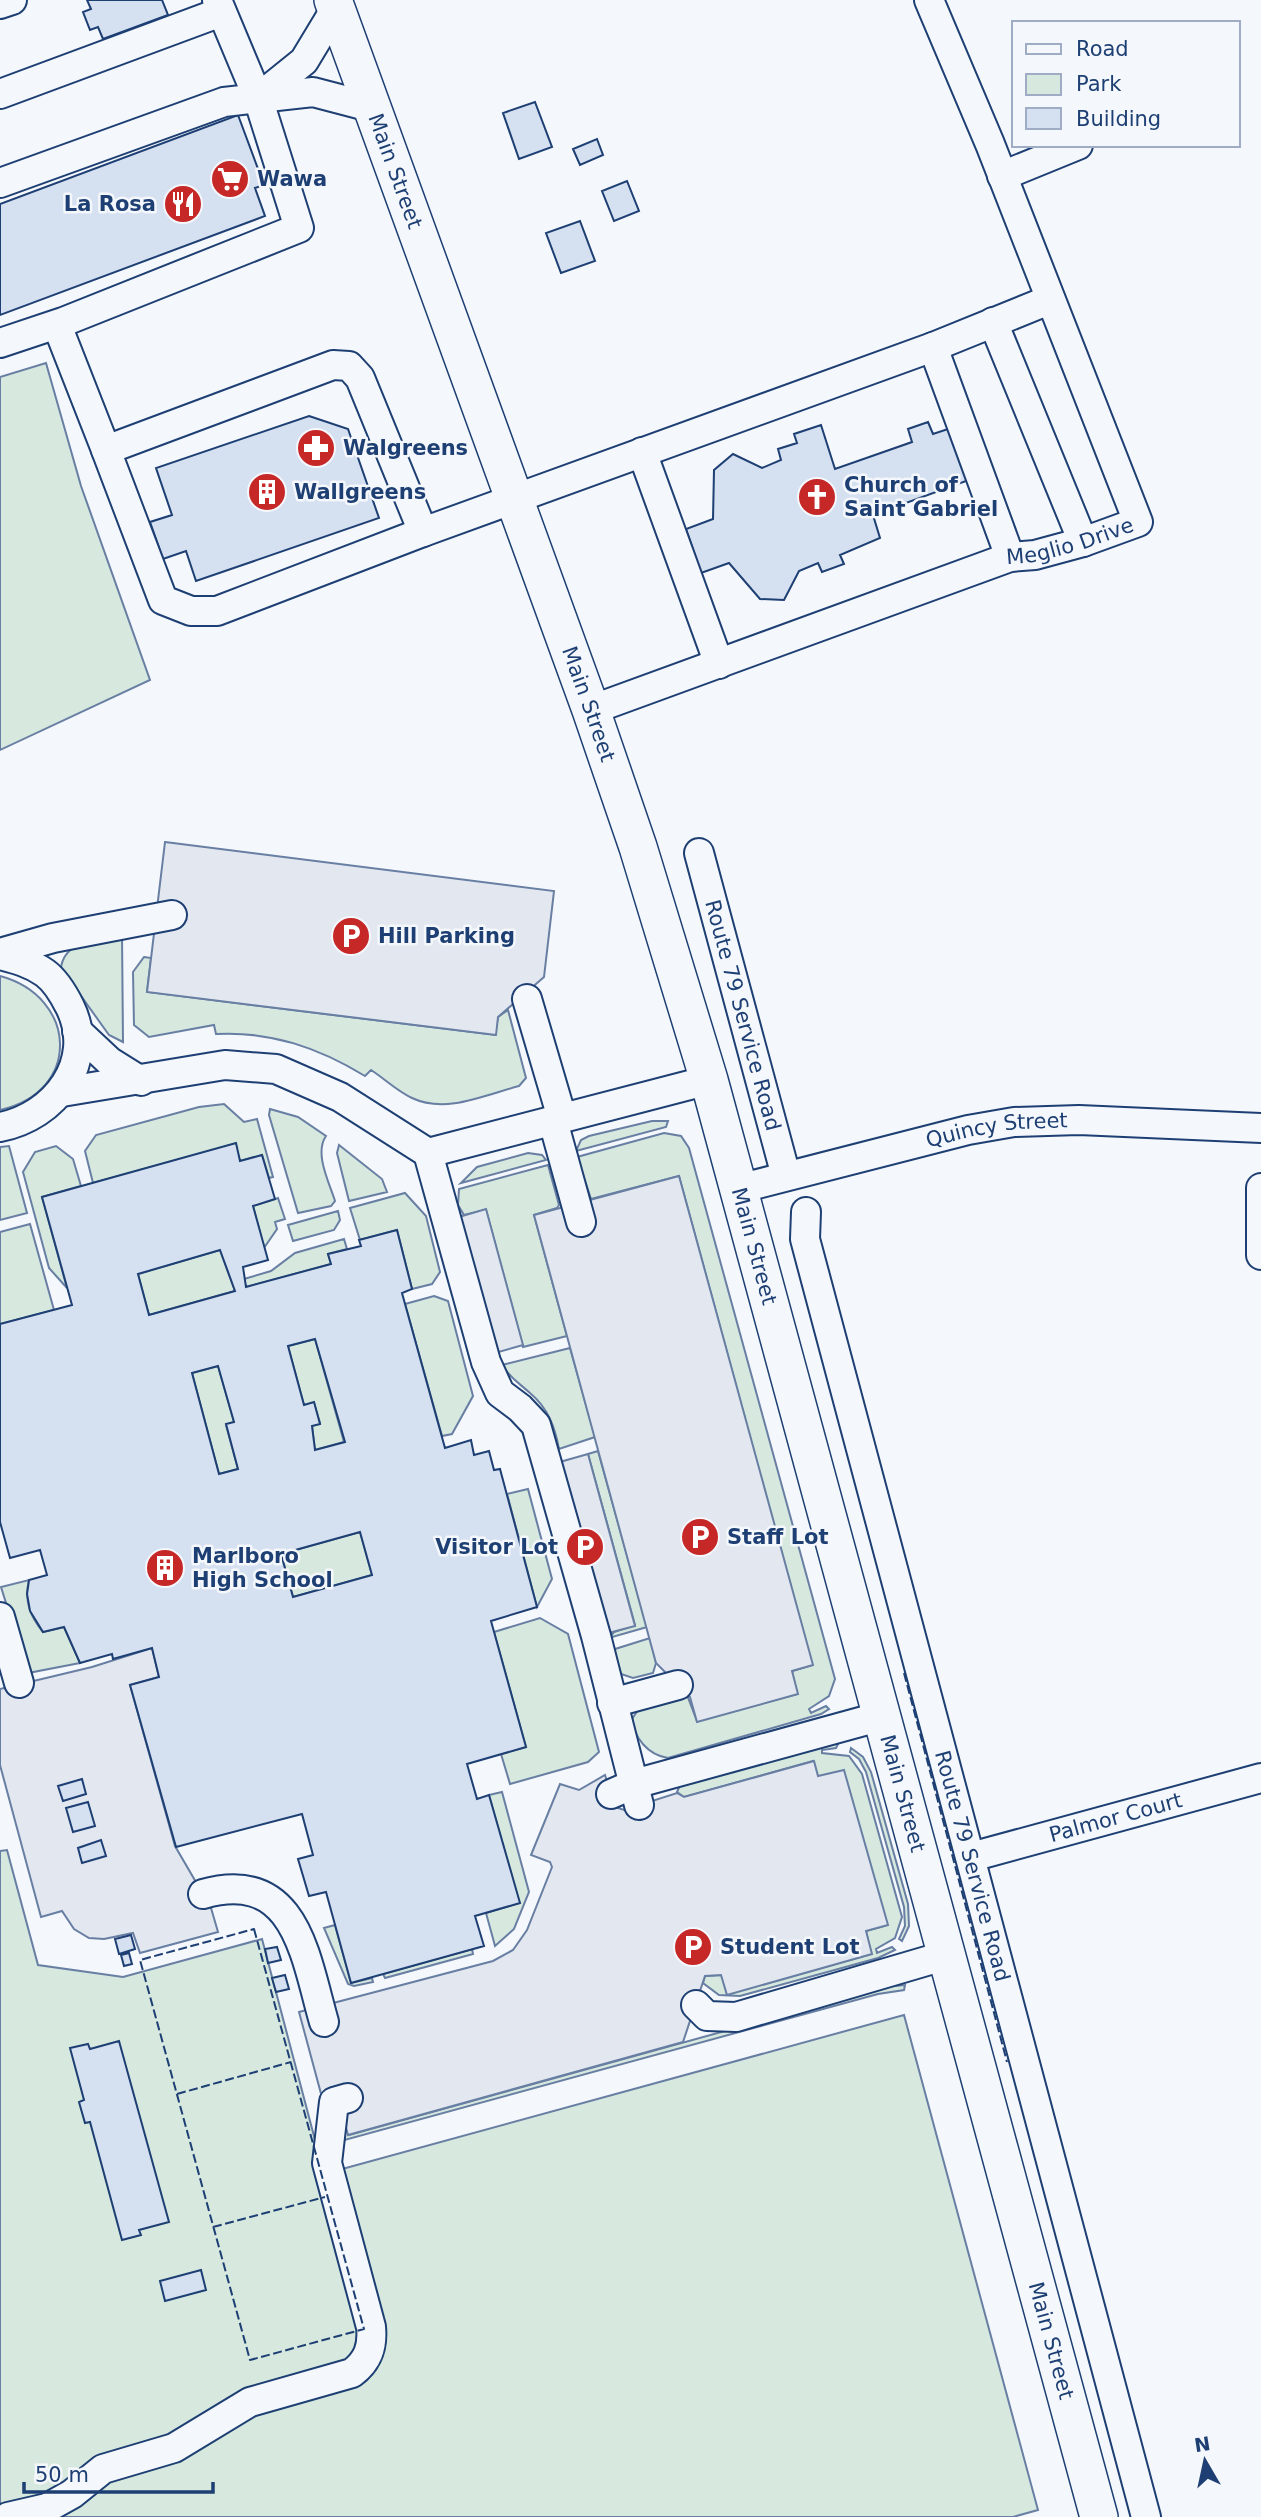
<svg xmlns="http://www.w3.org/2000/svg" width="1261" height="2517" font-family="'DejaVu Sans',sans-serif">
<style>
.green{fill:#d7e8df;stroke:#687fa3;stroke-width:2}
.parking{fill:#e3e8f0;stroke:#687fa3;stroke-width:2}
.building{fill:#d5e0f0;stroke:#1d3f73;stroke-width:2;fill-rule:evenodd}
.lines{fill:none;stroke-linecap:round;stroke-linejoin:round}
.minor-casing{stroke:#1d3f73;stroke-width:32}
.major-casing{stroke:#1d3f73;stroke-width:40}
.minor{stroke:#f4f7fb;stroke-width:28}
.major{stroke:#f4f7fb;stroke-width:37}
.fence{stroke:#1d3f73;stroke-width:2;stroke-dasharray:9 3.5;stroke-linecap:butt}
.labels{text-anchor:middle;stroke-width:5;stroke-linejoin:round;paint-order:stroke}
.street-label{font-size:21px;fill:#1d3f73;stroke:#f4f7fb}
.poi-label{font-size:21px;font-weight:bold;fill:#1d3f73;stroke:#f4f7fb;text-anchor:start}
</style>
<rect width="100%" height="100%" fill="#f4f7fb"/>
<path class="green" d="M 46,363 L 81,486 L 150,680 L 0,750 L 0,377 Z
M 122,934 L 123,1042 L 109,1035 L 61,968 C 64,940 99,940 122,934 Z
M 144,957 L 151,958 L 147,992 L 495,1035 L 498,1017 L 508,1010 L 526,1078 L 519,1086 C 485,1095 446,1114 412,1098 C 397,1091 385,1079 371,1070 L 365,1076 C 319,1048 271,1031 216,1034 L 214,1025 L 149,1037 L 134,1025 L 133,972 Z
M 0,976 C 78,997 82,1092 0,1110 Z
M 224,1104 L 244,1122 L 257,1119 L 273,1177 L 269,1178 L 262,1155 L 240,1161 L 235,1144 L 93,1183 L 85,1151 L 96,1135 L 199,1107 Z
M 270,1109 L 298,1117 L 326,1136 C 314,1153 329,1182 335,1201 L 331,1206 L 298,1213 L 269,1115 Z
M 652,1121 L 668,1121 L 666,1127 L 576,1151 L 581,1140 L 589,1136 Z
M 664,1133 L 681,1136 L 689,1148 L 835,1679 L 829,1696 L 809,1709 L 811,1713 L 826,1706 L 829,1709 L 821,1714 L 668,1758 C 648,1755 634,1738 632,1719 L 638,1710 L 687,1695 L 697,1721 L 797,1694 L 792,1671 L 812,1665 L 679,1176 L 591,1199 L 577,1157 Z
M 339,1145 L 382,1179 L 387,1192 L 349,1201 L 337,1153 Z
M 9,1146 L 27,1213 L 0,1220 L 0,1147 Z
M 56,1146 L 73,1159 L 81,1186 L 42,1197 L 67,1288 L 49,1268 L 23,1172 L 35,1152 Z
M 528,1153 L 542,1155 L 546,1160 L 461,1183 L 477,1167 Z
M 548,1165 L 559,1205 L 557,1208 L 534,1215 L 567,1336 L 523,1347 L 486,1210 L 464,1215 L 458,1205 L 459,1189 Z
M 405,1193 L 426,1216 L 440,1272 L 432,1284 L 412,1289 L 397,1230 L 360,1240 L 350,1208 Z
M 278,1198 L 285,1219 L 275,1222 L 277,1229 L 264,1248 L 253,1206 Z
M 338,1211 L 340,1220 L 334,1230 L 293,1241 L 288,1225 Z
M 30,1224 L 54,1310 L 0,1324 L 0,1232 Z
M 344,1239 L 347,1249 L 328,1254 L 331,1264 L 246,1287 L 244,1279 L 271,1271 L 295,1253 Z
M 220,1250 L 235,1291 L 149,1315 L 138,1274 Z
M 434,1296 L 448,1301 L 473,1396 L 452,1434 L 442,1436 L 405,1304 Z
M 315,1339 L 344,1442 L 315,1450 L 312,1426 L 320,1423 L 314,1403 L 304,1405 L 288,1346 Z
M 570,1348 L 595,1437 L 559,1449 C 555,1427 548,1408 530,1393 C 519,1383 510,1378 502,1365 Z
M 218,1366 L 234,1422 L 226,1425 L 238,1469 L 219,1474 L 192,1373 Z
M 598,1451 L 647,1627 L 609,1638 L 614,1632 L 635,1625 L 588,1454 Z
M 528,1489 L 552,1579 L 537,1607 L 507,1494 Z
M 360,1532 L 372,1575 L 293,1597 L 281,1554 Z
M 29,1580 C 24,1601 30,1616 43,1632 L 64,1627 L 80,1663 L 28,1673 L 1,1587 Z
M 540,1618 L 568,1634 L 599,1752 L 588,1762 L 510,1784 L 501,1754 L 526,1747 L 494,1632 Z
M 650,1638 L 656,1663 L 653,1673 L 633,1678 L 621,1674 L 612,1650 Z
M 827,1744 L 838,1744 L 836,1748 L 822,1750 L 822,1753 L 849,1756 L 862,1774 L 902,1917 L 895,1938 L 876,1949 L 877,1953 L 892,1947 L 895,1950 L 878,1958 L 740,1996 L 719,1995 L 703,1983 L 705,1976 L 722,1975 L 727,1994 L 871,1954 L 866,1931 L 887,1925 L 822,1776 L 817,1776 L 813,1761 L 684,1797 L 677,1792 L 680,1785 Z
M 851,1748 L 863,1757 L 871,1772 L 908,1904 L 909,1926 L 902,1941 L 899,1939 L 905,1926 L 904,1907 L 866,1772 L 859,1759 L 850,1752 Z
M 502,1792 L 529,1892 L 514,1929 L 495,1946 L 486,1913 L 519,1903 L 489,1795 Z
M 7,1850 L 38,1965 L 123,1977 L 262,1939 L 324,2174 L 904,2015 L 1038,2510 L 1013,2517 L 0,2517 L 0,1851 Z
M 335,1925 L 351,1983 L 372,1978 L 373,1982 L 354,1986 L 348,1984 L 324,1928 Z
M 472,1949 L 473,1954 L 385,1978 L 383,1974 Z
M 905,1985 L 904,1990 L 878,1994 L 341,2141 L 342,2113 L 349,2135 L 884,1987 Z"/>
<path class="parking" d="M 165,842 L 554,891 L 544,977 L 498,1017 L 496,1035 L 147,992 Z
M 679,1176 L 813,1665 L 792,1671 L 798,1694 L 697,1722 L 690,1697 L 656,1663 L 534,1215 Z
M 486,1209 L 523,1345 L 470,1360 L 435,1224 Z
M 588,1454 L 635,1626 L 582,1640 L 535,1469 Z
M 152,1648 L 159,1677 L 130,1685 L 175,1846 L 211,1908 L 218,1932 L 140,1953 L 133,1933 L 104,1939 L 89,1938 L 74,1929 L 62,1911 L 41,1917 L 0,1765 L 0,1689 L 92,1667 Z
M 814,1761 L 818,1776 L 844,1770 L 888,1925 L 866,1931 L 872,1954 L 727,1995 L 721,1975 L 705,1976 L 683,2042 L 348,2135 L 342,2113 L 323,2101 L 299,2012 L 493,1961 L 513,1950 L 527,1930 L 552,1867 L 550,1862 L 531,1855 L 560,1784 L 579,1790 L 605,1775 L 615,1807 L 624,1810 L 677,1793 L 684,1797 Z"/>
<path class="building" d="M 87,0 L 162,0 L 168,15 L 103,39 L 98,27 L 90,30 L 83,12 L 91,9 Z
M 535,102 L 552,147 L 519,159 L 503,113 Z
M 238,115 L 264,185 L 255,188 L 265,216 L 0,315 L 0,204 Z
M 597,139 L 603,155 L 580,165 L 573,149 Z
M 627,181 L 639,211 L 614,221 L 602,191 Z
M 580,221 L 595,261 L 561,273 L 546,233 Z
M 309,416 L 348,429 L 379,518 L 196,581 L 186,551 L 163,559 L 150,522 L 172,515 L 156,468 Z
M 928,422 L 933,434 L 951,428 L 969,480 L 873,515 L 880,538 L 840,555 L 844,564 L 822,572 L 818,563 L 799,571 L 784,600 L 760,599 L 729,563 L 701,573 L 686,529 L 713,519 L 714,470 L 733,454 L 762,468 L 781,460 L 778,449 L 797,443 L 794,434 L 821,425 L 835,469 L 912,442 L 908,429 Z
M 236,1143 L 240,1161 L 262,1155 L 275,1199 L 253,1206 L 268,1260 L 243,1267 L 246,1287 L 331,1264 L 328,1254 L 361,1246 L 359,1240 L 397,1230 L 412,1289 L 402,1293 L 445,1448 L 471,1440 L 474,1455 L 489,1451 L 494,1470 L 500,1469 L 537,1607 L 491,1621 L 526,1747 L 467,1764 L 477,1799 L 489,1795 L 520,1903 L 475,1916 L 484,1946 L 351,1983 L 326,1892 L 309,1896 L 298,1859 L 313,1855 L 302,1814 L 176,1847 L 130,1685 L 159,1677 L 152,1648 L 113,1659 L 112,1654 L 80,1663 L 64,1627 L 43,1632 L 30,1611 L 27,1594 L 29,1580 L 47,1575 L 40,1550 L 10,1558 L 0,1522 L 0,1324 L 72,1305 L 42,1197 ZM 220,1250 L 235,1291 L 149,1315 L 138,1274 ZM 315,1339 L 345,1442 L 315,1450 L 312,1426 L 320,1424 L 314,1402 L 304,1405 L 288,1346 ZM 218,1366 L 234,1422 L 226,1424 L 238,1469 L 219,1474 L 192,1373 ZM 360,1532 L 372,1575 L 293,1597 L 281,1554 Z
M 82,1779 L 86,1794 L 63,1801 L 58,1786 Z
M 88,1802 L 95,1826 L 73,1832 L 66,1808 Z
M 101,1840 L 106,1856 L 82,1863 L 78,1848 Z
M 131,1935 L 135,1949 L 119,1954 L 115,1939 Z
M 277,1947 L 281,1960 L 268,1963 L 265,1949 Z
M 129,1953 L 132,1964 L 124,1966 L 121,1955 Z
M 285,1975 L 289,1989 L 276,1992 L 272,1978 Z
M 119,2041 L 169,2222 L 139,2230 L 141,2235 L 122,2240 L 90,2122 L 85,2123 L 79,2102 L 84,2100 L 70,2048 L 88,2044 L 90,2049 Z
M 201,2270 L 206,2290 L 165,2301 L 160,2281 Z"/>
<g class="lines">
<defs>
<g id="minor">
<path d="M 0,4 L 12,0"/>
<path d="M 0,94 L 221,12"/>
<path d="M 258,98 L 304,61 L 336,8"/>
<path d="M 1002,176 L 1078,145"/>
<path d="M 0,183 L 224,102 L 313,92 L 374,108"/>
<path d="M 993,322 L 1083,542"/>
<path d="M 57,325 L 106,450 L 333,365 L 349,366 L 360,378 L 423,532 L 933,347 L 1049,300"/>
<path d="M 0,343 L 63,322 L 299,228 L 258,98 L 217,0"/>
<path d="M 933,347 L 1010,557"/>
<path d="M 106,450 L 163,600 L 191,611 L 217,611 L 423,532"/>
<path d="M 642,452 L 719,664"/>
<path id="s1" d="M 591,710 L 1010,557 L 1035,555 L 1083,542 L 1138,522 L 990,144 L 929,0"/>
<path id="s2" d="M 699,853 L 786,1176"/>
<path d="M 0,953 L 53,938 L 172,915"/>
<path d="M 0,955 C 16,959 31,963 45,973 C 56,981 64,995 70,1007 C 97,1062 54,1117 0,1127"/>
<path d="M 527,999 L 562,1118"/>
<path d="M 77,1031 L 109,1061 L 141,1081"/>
<path d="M 62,1092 L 225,1065 L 276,1069 L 340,1097 L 428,1153 L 486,1362 L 500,1393 L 520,1408 L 536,1425 L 596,1636 L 639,1805"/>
<path d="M 553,1121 L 581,1222"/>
<path d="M 428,1153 L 709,1080"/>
<path d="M 1261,1188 L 1261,1255"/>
<path id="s3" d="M 738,1189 L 968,1130 L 1014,1122 L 1079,1120 L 1261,1128"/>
<path id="s4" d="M 806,1212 L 805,1239 L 1146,2517"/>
<path d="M 0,1617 L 19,1683"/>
<path d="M 612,1703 L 678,1685"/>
<path d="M 611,1794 L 634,1784 L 882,1716"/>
<path id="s5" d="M 971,1857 L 1261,1778"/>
<path d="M 203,1894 C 296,1868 305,1956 324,2022"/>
<path d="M 696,2005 L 707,2016 L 736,2017 L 947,1955"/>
<path d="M 8,2517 L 47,2508 L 72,2494 L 103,2469 L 174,2448 L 250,2402 L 352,2373 C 368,2361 373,2347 371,2327 L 327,2163 L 334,2102 L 348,2098"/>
</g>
<g id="major">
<path id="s6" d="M 333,0 L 591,710 L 638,847 L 709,1080 L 1099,2517"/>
</g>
</defs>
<use href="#minor" class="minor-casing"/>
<use href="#major" class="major-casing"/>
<use href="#minor" class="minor"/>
<use href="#major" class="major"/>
<path class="fence" d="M 904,1673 L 1007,2062
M 254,1929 L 364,2329 L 250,2360 L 140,1960 Z
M 177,2094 L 291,2062
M 213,2227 L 325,2197"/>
</g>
<defs>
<symbol id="supermarket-disc" viewBox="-11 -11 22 22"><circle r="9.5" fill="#c62828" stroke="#f4f7fb"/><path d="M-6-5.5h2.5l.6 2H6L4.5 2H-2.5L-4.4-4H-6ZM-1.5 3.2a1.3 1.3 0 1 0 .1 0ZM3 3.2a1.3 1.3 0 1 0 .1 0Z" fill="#fff"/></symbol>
<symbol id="restaurant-disc" viewBox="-11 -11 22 22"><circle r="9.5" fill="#c62828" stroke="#f4f7fb"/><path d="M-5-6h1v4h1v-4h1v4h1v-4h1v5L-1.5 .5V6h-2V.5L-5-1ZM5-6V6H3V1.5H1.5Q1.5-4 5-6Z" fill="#fff"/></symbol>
<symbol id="pharmacy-disc" viewBox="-11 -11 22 22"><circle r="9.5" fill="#c62828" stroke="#f4f7fb"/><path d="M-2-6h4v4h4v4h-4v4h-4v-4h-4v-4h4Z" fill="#fff"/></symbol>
<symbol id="building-disc" viewBox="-11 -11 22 22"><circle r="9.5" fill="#c62828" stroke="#f4f7fb"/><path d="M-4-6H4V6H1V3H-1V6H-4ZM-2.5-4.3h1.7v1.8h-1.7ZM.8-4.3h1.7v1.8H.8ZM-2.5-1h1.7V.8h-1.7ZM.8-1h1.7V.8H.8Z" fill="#fff"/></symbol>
<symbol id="church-disc" viewBox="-11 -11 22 22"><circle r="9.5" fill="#c62828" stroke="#f4f7fb"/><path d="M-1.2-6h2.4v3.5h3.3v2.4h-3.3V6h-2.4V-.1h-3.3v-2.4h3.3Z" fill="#fff"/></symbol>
<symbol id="parking-disc" viewBox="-11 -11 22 22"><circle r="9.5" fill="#c62828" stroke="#f4f7fb"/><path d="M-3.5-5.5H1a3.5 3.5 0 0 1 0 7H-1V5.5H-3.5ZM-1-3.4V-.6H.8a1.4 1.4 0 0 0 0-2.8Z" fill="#fff"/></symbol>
</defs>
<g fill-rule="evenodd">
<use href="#supermarket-disc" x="208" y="157" width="44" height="44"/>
<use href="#restaurant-disc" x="161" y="182" width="44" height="44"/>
<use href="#pharmacy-disc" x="294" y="426" width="44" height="44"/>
<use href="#building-disc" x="245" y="470" width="44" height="44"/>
<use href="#church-disc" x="795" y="475" width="44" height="44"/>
<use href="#parking-disc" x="329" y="914" width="44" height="44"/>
<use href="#parking-disc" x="678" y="1515" width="44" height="44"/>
<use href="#parking-disc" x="563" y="1525" width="44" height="44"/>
<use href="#building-disc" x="143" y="1546" width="44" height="44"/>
<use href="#parking-disc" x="671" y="1925" width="44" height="44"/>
</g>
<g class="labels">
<g class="street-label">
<text dy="7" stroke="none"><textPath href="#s6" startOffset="182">Main Street</textPath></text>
<text dy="7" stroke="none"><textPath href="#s1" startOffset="508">Meglio Drive</textPath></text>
<text dy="7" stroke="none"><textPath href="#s6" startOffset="749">Main Street</textPath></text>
<text dy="7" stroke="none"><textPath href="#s2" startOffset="168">Route 79 Service Road</textPath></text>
<text dy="7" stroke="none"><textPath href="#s3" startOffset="266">Quincy Street</textPath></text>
<text dy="7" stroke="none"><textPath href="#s6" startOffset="1316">Main Street</textPath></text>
<text dy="7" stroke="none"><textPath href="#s6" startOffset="1883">Main Street</textPath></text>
<text dy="7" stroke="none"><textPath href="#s5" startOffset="150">Palmor Court</textPath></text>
<text dy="7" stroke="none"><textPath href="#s4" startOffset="676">Route 79 Service Road</textPath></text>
<text dy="7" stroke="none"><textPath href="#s6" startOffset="2450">Main Street</textPath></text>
</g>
<g class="poi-label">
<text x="257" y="186">Wawa</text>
<text x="156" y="211" text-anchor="end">La Rosa</text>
<text x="343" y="455">Walgreens</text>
<text x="844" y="492">Church of<tspan x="844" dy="24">Saint Gabriel</tspan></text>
<text x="294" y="499">Wallgreens</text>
<text x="378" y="943">Hill Parking</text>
<text x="727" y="1544">Staff Lot</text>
<text x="558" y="1554" text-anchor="end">Visitor Lot</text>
<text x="192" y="1563">Marlboro<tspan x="192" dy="24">High School</tspan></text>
<text x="720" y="1954">Student Lot</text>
</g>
</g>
<rect x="1012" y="21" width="228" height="126" fill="#f4f7fb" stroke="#9eadc5" stroke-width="2"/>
<rect x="1026" y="44" width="35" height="10" fill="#f4f7fb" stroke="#9eadc5" stroke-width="2"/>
<text x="1076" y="56" font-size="21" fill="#1d3f73">Road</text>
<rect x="1026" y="74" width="35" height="21" fill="#d7e8df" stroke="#9eadc5" stroke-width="2"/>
<text x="1076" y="91" font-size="21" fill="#1d3f73">Park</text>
<rect x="1026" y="108" width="35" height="21" fill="#d5e0f0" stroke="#9eadc5" stroke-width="2"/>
<text x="1076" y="126" font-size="21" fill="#1d3f73">Building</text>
<g transform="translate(1205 2461) rotate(351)" stroke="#f4f7fb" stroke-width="5" paint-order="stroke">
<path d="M0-5L12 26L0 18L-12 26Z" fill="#1d3f73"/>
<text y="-10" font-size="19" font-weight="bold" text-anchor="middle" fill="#1d3f73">N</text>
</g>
<path d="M24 2482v10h189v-10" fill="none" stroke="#1d3f73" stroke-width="3.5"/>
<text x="35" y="2482" font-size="21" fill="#1d3f73" stroke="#f4f7fb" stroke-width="5" paint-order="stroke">50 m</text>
</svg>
